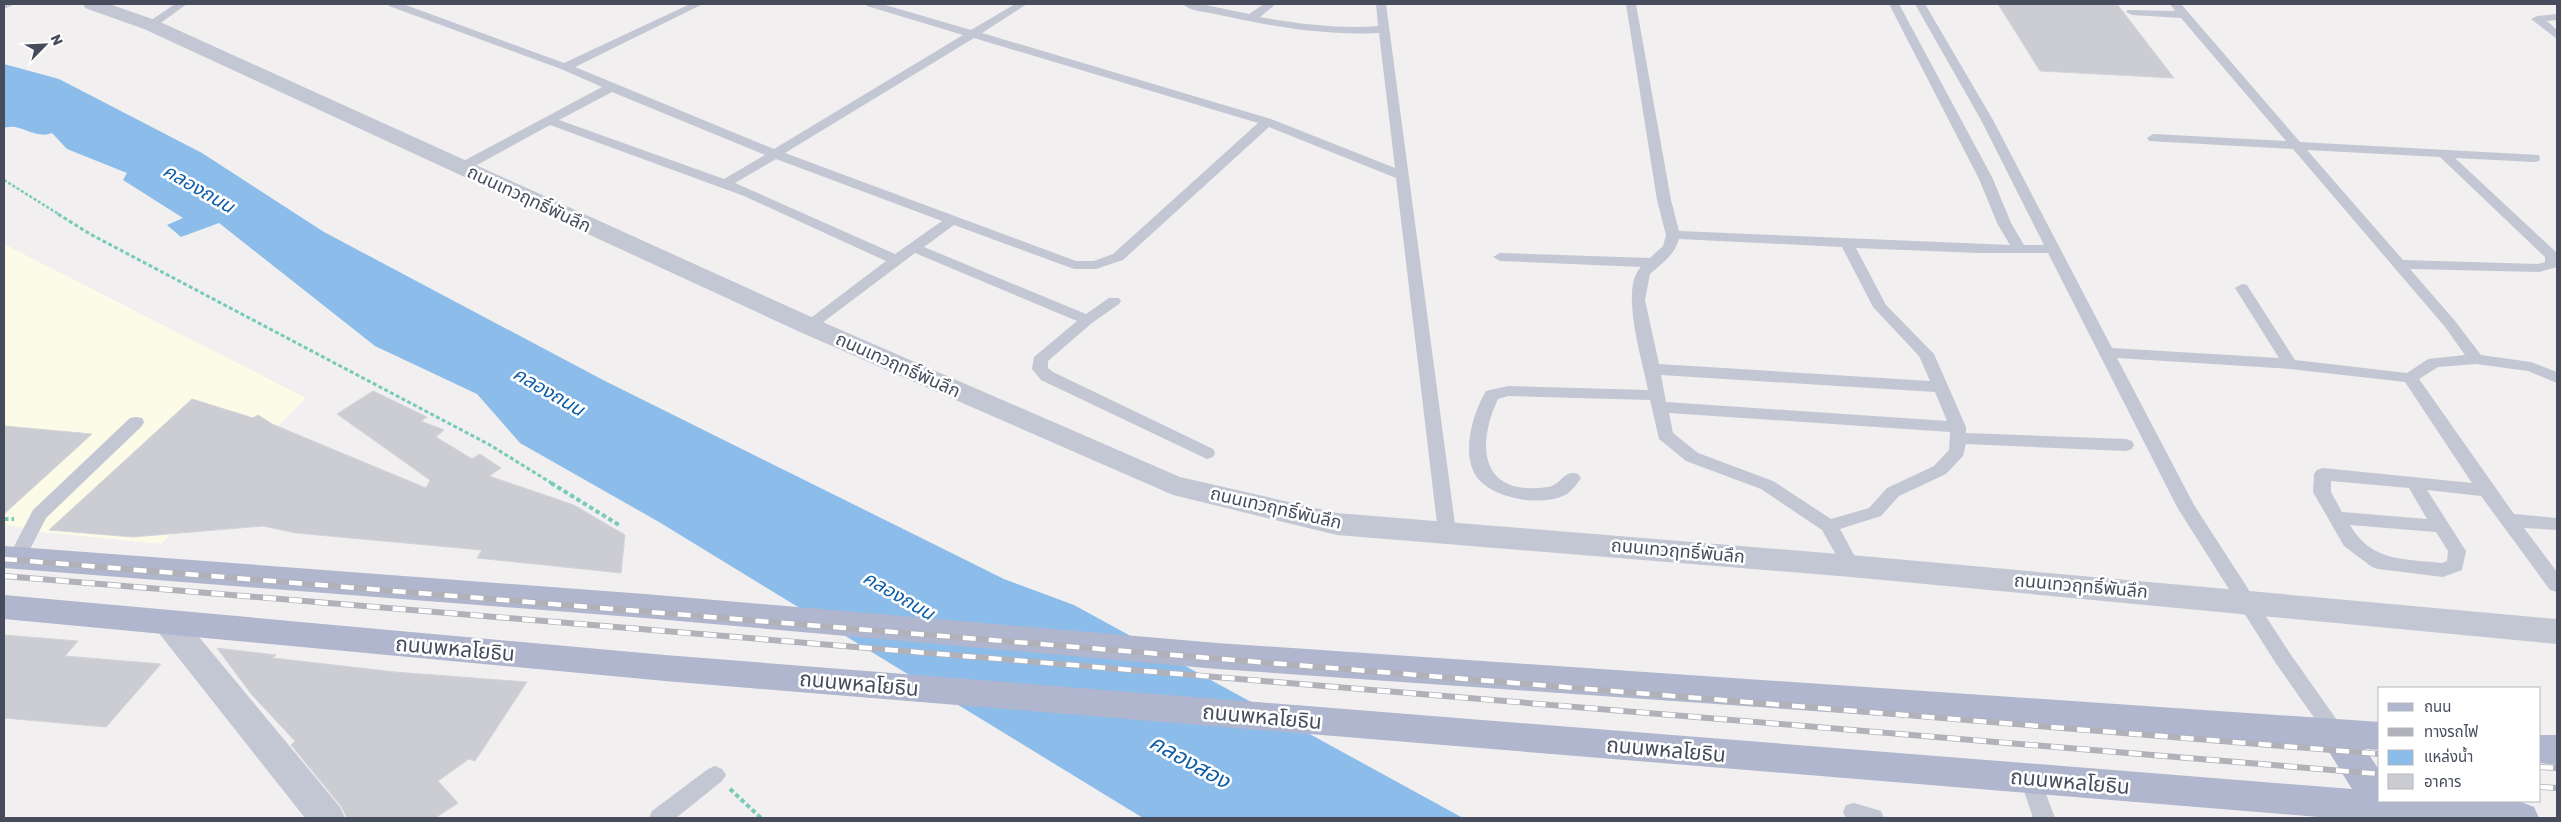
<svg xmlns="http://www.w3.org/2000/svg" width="2561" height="822" font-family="Rubik,'Noto Sans Thai',sans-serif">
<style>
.commercial{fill:#fbfbe8}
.water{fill:#8cbdea}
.building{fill:#cccdd3;stroke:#d3d3da}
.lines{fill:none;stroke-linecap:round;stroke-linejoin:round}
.path-far2{stroke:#77cbb8;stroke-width:2.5;stroke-dasharray:3 2;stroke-linecap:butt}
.path-far1{stroke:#77cbb8;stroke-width:3;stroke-dasharray:4 2.5;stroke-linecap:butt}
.path{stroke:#77cbb8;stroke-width:4;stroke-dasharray:4.5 3;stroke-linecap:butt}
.lane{fill:#c3c7d3;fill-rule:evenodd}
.street{fill:#c3c7d3;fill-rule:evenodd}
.primary{fill:#afb6cd;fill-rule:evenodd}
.rail-casing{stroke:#b1b2b9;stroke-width:6}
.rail{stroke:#fff;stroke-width:4.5;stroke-dasharray:13;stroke-linecap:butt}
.labels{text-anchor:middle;stroke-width:5;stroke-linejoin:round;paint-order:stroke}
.street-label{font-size:18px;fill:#474c5c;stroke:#fff}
.water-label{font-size:19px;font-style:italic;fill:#105ea6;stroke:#fff}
.near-street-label{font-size:21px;fill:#474c5c;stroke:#fff}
.near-water-label{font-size:22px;font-style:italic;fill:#105ea6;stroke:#fff}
</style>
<rect width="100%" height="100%" fill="#f1efef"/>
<path class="commercial" d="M 4,244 L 306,398 L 161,544 L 40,532 L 4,524 Z"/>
<path class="water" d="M 4,64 L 59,79 L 202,153 L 324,232 L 603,380 L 1004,579 L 1074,605 L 1463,818 L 1143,818 L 659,522 L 520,443 L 477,394 L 375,346 L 219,223 L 181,237 L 167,225 L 183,218 L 123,180 L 127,173 L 67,149 L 52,133 C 35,140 20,122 4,128 Z"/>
<path class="building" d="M 1998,4 L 2117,4 L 2174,78 L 2040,71 Z
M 373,391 L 427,417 L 421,421 L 444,430 L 436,437 L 472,459 L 480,454 L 501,468 L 489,476 L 574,505 L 625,535 L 621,573 L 477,558 L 482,550 L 296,533 L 263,526 L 133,537 L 49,530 L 192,399 L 253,418 L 258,415 L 272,424 L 426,488 L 430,480 L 337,414 Z
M 4,426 L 92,434 L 4,514 Z
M 4,635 L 78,641 L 65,656 L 161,664 L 106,727 L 4,718 Z
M 217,648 L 276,655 L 273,658 L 395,672 L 527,682 L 475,761 L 469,759 L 438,781 L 458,803 L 435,818 L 347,818 L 341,806 L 291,745 L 295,741 L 252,695 Z"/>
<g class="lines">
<path class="path-far2" d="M 4,180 L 60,215"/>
<path class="path-far1" d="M 58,214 L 90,234 L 490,445 L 553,484"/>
<path class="path" d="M 551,483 L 619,525
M 4,519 L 14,519
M 730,789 L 761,818"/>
<path class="lane" d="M 4,4 L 15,4 L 4,9 Z
M 175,4 L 187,4 L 155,27 L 147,27 L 147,23 Z
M 388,4 L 403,4 L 564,63 L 690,4 L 703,4 L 575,67 L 774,149 L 963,35 L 867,6 L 866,4 L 882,4 L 971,30 L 1015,4 L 1027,4 L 982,33 L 1271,119 L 1395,168 L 1379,33 C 1323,36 1269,26 1215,14 C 1206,12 1189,11 1183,4 L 1201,4 L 1249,14 L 1264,4 L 1276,4 L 1260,17 C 1299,24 1338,29 1378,26 L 1376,4 L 1386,4 L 1456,532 L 1453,537 L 1447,538 L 1441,537 L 1438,532 L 1396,178 L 1269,127 L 1123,260 L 1096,269 L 1074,269 L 954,225 L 924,247 L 1086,314 L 1109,298 L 1119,298 L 1121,301 L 1119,304 L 1092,323 L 1048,361 L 1048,368 L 1053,372 L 1213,449 L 1215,453 L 1213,457 L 1207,459 L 1041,380 L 1032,369 L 1034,357 L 1077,321 L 915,253 L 814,329 L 809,331 L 801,326 L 804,323 L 886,261 L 744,196 L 550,125 L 466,171 L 456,171 L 454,168 L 456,165 L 602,87 L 561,69 L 389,6 ZM 974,38 L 1258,123 L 1113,254 L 1094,261 L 1076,261 L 785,153 ZM 612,92 L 765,155 L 724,179 L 559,120 ZM 776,159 L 942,221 L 895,254 L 735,183 Z
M 1626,4 L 1636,4 L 1671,200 L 1679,231 L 2010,245 L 1997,223 L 1979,179 L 1889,4 L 1899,4 L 1993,179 L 2011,223 L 2024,245 L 2044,245 L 1981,120 L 1915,4 L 1925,4 L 1993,120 L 2112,348 L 2279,358 L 2235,288 L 2242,284 L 2247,285 L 2295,360 L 2407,373 L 2428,359 L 2465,355 L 2445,327 L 2293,149 L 2149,141 L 2147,138 L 2153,134 L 2286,141 L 2181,18 L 2132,15 L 2126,12 L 2128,10 L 2175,11 L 2170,4 L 2181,4 L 2300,142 L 2539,155 L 2540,158 L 2539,161 L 2534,162 L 2455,158 L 2557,253 L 2557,267 L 2539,272 L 2410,269 L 2455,321 L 2481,355 L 2531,362 L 2557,372 L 2557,383 L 2528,371 L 2476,364 L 2438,367 L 2419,379 L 2514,514 L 2557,518 L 2557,530 L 2524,528 L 2557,572 L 2557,592 L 2550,590 L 2481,496 L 2427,490 L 2466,551 L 2462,570 L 2443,577 L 2378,569 L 2372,567 L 2344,546 L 2313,492 L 2314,474 L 2317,470 L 2323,468 L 2472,483 L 2405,382 L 2290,369 L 2117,358 L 2194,505 L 2289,652 L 2346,733 L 2343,739 L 2336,741 L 2329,739 L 2275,662 L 2177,507 L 2048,253 L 1977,253 L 1856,248 L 1886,305 L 1934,354 L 1966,427 L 1966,433 L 2126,439 L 2132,441 L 2134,445 L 2132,449 L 2126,451 L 1966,444 L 1963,456 L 1946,474 L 1899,496 L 1881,516 L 1840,529 L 1860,566 L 1857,571 L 1851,573 L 1845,571 L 1822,530 L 1761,489 L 1686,461 L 1659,439 L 1650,400 L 1508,396 L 1498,399 C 1475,448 1482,497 1548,487 C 1562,485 1563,469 1578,474 L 1581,478 C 1577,484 1571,492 1565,495 C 1541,507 1492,499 1476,476 C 1461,452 1473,413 1486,391 L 1508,386 L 1648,390 C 1643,362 1619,288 1641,267 L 1500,261 L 1493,257 L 1500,253 L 1650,258 L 1663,246 L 1666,235 L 1657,200 ZM 2307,150 L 2440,157 L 2545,257 L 2545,262 L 2538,264 L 2403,260 ZM 1679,239 L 1842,247 L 1873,307 L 1919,356 L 1930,381 L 1659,364 L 1645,300 L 1650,274 C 1661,264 1675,255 1679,239 ZM 1661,375 L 1935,392 L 1947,421 L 1666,402 ZM 1669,413 L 1950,432 L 1949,450 L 1934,466 L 1887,488 L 1869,508 L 1831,519 L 1773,481 L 1698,453 L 1673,433 ZM 2331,481 L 2409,488 L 2427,519 L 2342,512 L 2331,492 ZM 2350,525 L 2436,532 L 2448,551 L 2447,561 L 2442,563 C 2405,559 2371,562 2350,525 Z
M 2557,14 L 2557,20 L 2547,21 L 2557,30 L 2557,39 L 2531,19 L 2537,16 Z
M 136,417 L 142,418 L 144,422 L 142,426 L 46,518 L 23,563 L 17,565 L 11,563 L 8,558 L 33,510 L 130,418 Z
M 715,766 L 722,769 L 726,775 L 722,781 L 676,818 L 649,818 L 652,811 L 708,769 Z
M 2031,770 L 2038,773 L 2055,818 L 2033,818 L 2020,779 L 2024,773 Z
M 1854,803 L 1881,811 L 1884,818 L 1846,818 L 1843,812 L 1846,805 Z"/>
<path class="street" d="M 83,4 L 109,4 L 158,21 L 818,320 L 1180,477 L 1337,513 L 1851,555 L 2557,619 L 2557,644 L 1851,577 L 1337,535 L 1173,495 L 800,332 L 144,29 L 85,8 Z
M 169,611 L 180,614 L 340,807 L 345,818 L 305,818 L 158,632 L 153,623 L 158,614 Z"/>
<path class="primary" d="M 4,546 L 645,594 L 1217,643 L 2380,722 L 2380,750 L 2365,749 L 2380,771 L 2380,801 L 2521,802 L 2534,807 L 2539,818 L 2331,818 L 665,681 L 4,619 L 4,595 L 665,655 L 2352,789 L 2326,747 L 1217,669 L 645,618 L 4,568 Z
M 2540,735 L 2557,735 L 2557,765 L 2540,763 Z"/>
<defs>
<path id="rail" d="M 4,559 L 2380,754
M 4,576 L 2380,774
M 2540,767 L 2557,768
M 2540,787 L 2557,788"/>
</defs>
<use href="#rail" class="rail-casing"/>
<use href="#rail" class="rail"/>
</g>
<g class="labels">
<g class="street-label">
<text transform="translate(529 199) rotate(25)" y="6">ถนนเทวฤทธิ์พันลึก</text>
<text transform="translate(898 365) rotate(24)" y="6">ถนนเทวฤทธิ์พันลึก</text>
<text transform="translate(1276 508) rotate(13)" y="6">ถนนเทวฤทธิ์พันลึก</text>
<text transform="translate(1678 551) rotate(5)" y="6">ถนนเทวฤทธิ์พันลึก</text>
<text transform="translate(2081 586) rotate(5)" y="6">ถนนเทวฤทธิ์พันลึก</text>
</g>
<g class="water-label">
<text transform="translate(199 188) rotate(30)" y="7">คลองถนน</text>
<text transform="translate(549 391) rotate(30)" y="7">คลองถนน</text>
<text transform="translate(899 595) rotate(30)" y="7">คลองถนน</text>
</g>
<g class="near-street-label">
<text transform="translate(455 649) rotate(5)" y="7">ถนนพหลโยธิน</text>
<text transform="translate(859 684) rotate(5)" y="7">ถนนพหลโยธิน</text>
<text transform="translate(1262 717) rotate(5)" y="7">ถนนพหลโยธิน</text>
<text transform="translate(1666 750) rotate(5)" y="7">ถนนพหลโยธิน</text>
<text transform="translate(2070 782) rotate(5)" y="7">ถนนพหลโยธิน</text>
</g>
<g class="near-water-label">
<text transform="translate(1190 761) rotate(29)" y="8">คลองสอง</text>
</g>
</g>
<rect width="2561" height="822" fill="none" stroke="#474c5c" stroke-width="10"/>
<rect x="2378" y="687" width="162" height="115" fill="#ffffff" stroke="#b5b7be"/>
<rect x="2388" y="703" width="25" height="8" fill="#afb6cd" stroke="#b5b7be"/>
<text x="2424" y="712" font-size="15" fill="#474c5c">ถนน</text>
<rect x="2388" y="728" width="25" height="8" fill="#b1b2b9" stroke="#b5b7be"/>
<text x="2424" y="737" font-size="15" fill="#474c5c">ทางรถไฟ</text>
<rect x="2388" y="750" width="25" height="15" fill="#8cbdea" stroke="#b5b7be"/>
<text x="2424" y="762" font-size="15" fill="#474c5c">แหล่งน้ำ</text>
<rect x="2388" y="774" width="25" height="15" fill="#cccdd3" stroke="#b5b7be"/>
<text x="2424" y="787" font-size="15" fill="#474c5c">อาคาร</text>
<g transform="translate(45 45) rotate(66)" stroke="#ffffff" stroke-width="4" paint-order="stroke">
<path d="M0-4L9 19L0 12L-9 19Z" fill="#474c5c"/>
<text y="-8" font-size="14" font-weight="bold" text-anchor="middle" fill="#474c5c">N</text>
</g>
</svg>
